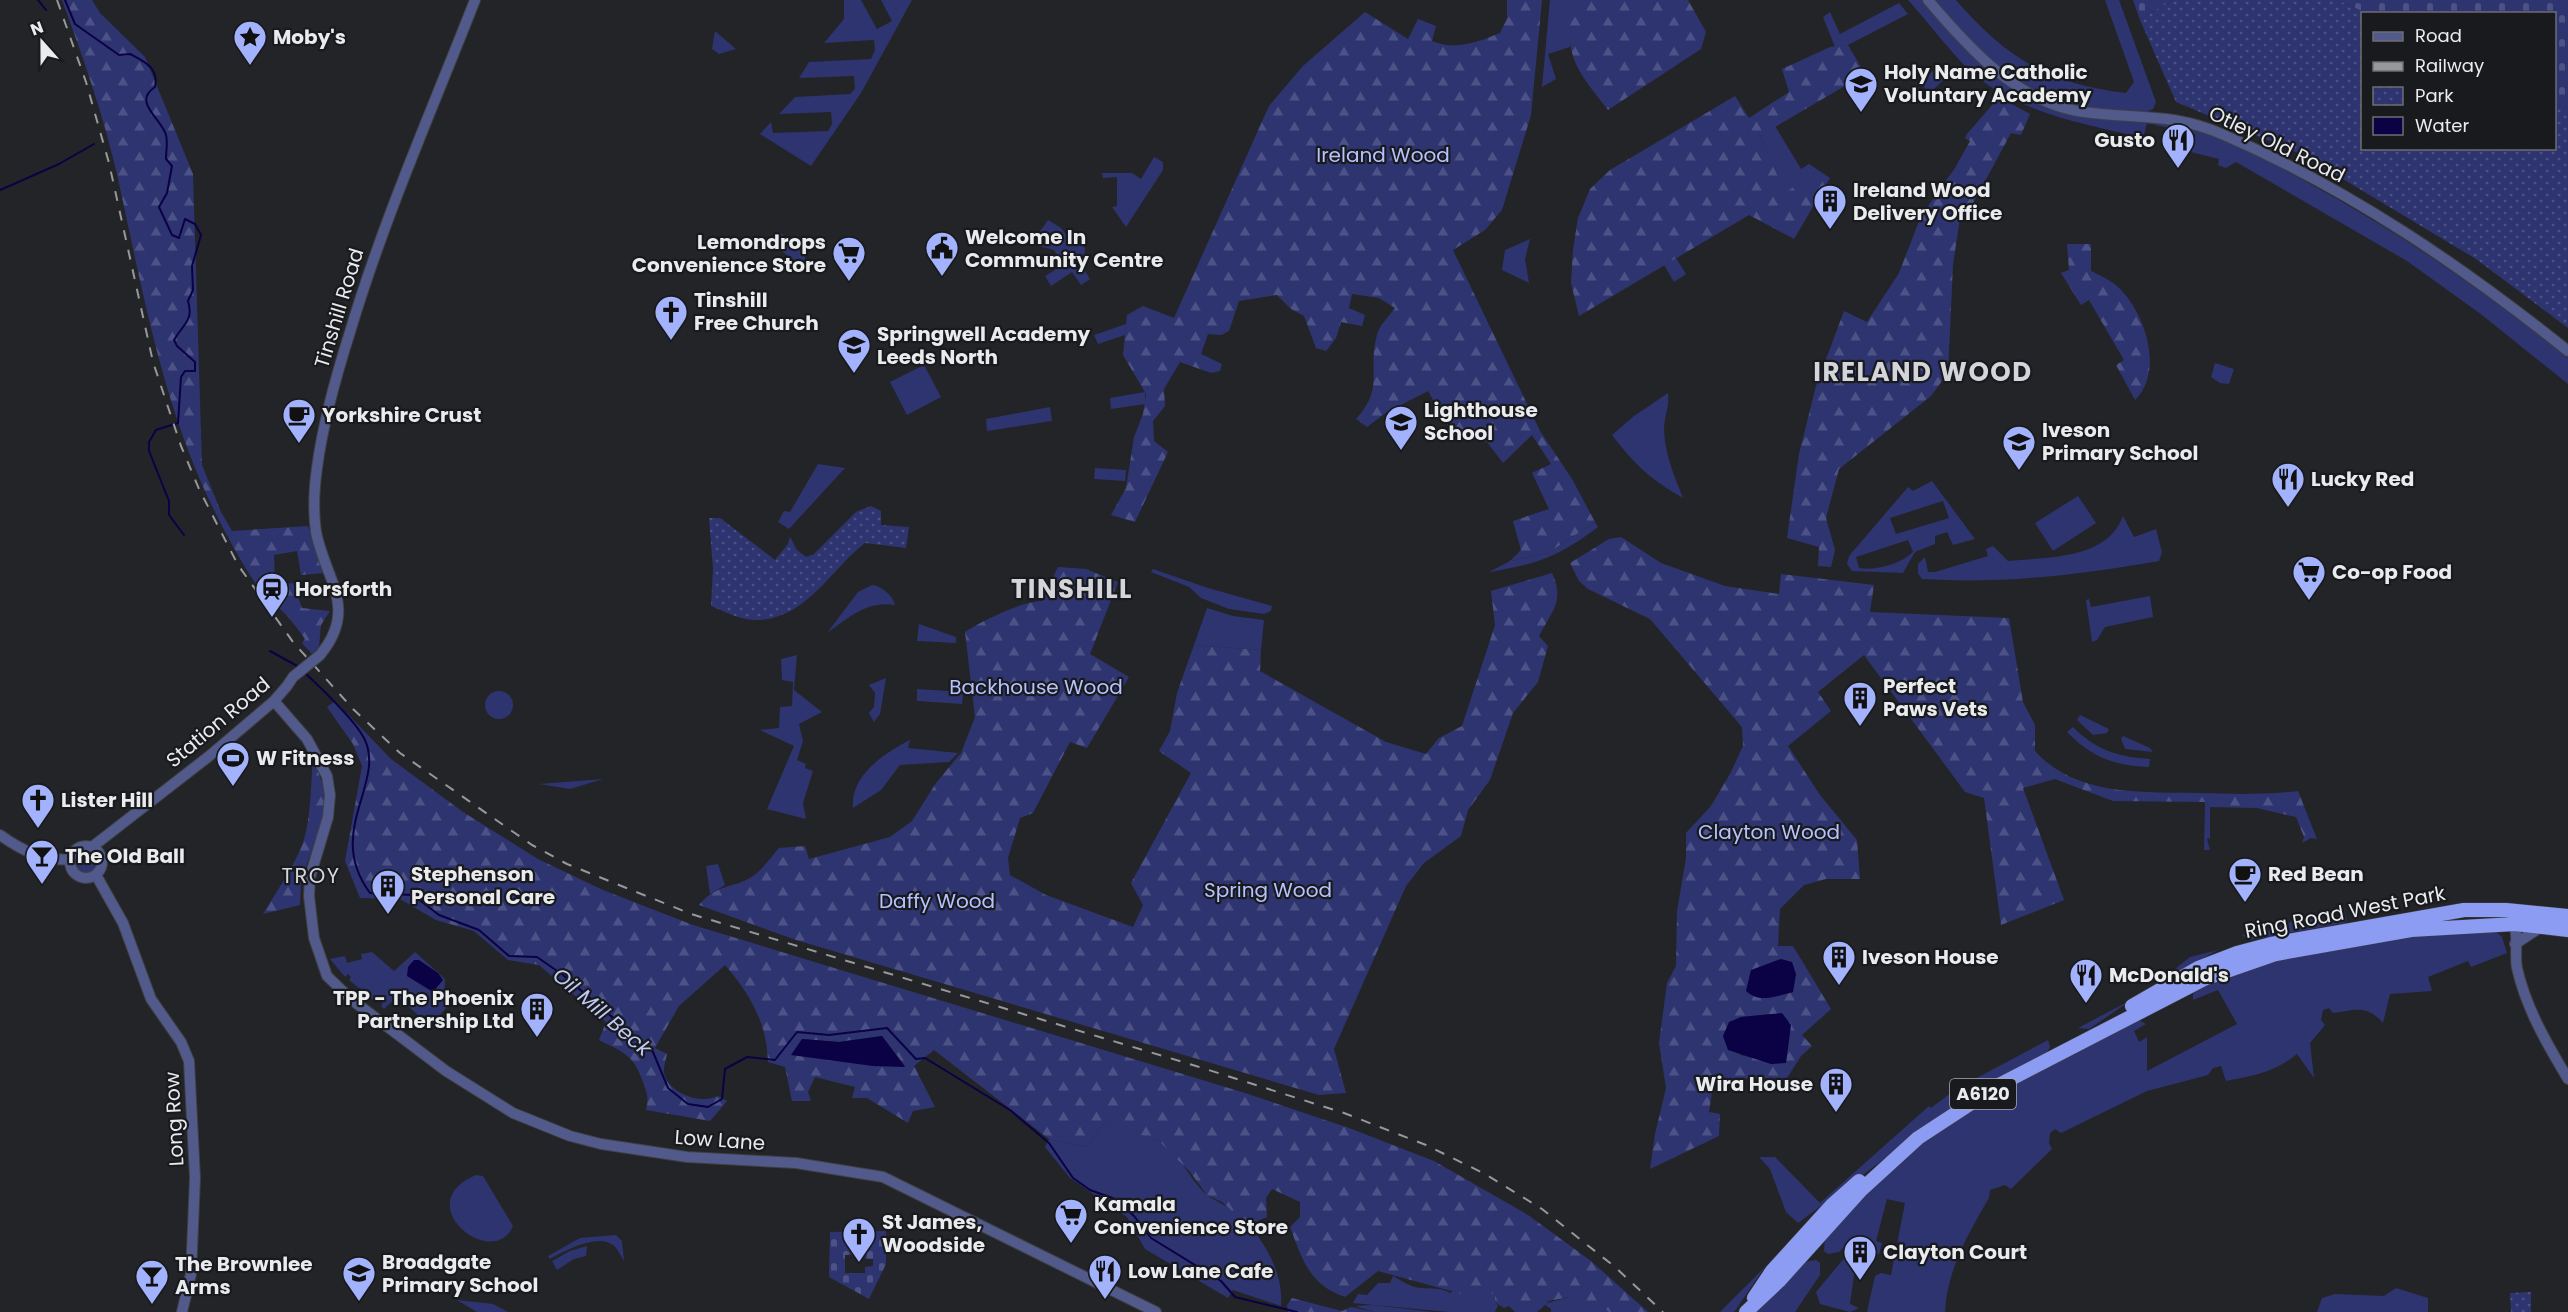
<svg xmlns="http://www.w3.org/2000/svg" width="2568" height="1312" font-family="Poppins,sans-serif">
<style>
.grass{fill:#2e3470;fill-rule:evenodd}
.forest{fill:url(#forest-firs);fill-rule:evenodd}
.cemetery{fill:url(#cemetery-stones);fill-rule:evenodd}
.park{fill:url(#park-dots)}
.water{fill:#0b0145}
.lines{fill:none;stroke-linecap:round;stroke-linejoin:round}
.stream{stroke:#0b0145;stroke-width:2}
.tertiary-casing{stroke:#3f4043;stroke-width:12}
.trunk-casing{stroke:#3f4043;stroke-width:15}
.tertiary{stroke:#515a8a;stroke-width:10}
.trunk{stroke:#8c9cf2;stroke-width:14}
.rail{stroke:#97989b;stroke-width:2;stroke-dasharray:10 10;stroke-linecap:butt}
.tertiary-bridge-casing{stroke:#3f4043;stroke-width:12;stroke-linecap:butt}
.tertiary-bridge{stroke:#515a8a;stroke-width:10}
.labels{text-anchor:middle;stroke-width:4.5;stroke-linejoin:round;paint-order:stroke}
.shield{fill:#191a1e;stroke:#abacaf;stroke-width:1.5}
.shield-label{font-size:18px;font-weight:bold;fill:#eaebed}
.poi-label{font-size:20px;font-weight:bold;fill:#eaebed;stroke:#191a1e;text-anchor:start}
.street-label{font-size:20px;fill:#eaebed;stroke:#191a1e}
.park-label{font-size:20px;fill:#b5c2ff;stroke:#191a1e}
.neighbourhood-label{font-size:21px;letter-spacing:1.5px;fill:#d3d5da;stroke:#191a1e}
.water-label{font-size:21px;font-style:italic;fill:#c0c9f2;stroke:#191a1e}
.district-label{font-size:26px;font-weight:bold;letter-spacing:1.5px;fill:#d3d5da;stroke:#191a1e}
</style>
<defs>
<pattern id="forest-firs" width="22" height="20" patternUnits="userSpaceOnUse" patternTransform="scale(1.5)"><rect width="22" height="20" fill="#2e3470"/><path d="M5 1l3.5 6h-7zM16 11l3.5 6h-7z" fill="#4c5285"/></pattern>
<pattern id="cemetery-stones" width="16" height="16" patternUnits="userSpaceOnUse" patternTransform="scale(1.5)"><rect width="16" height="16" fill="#2e3470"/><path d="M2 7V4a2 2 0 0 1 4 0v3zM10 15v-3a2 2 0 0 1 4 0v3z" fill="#4c5285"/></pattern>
<pattern id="park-dots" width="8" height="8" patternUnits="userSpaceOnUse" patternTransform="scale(1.5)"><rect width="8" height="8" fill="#2e3470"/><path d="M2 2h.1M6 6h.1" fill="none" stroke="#4c5285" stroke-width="1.8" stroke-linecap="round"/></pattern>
</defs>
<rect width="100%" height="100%" fill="#232427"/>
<path class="grass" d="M 844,0 L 861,0 L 877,29 L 892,21 L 881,0 L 912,0 L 861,93 L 811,166 L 760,134 L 771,122 L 773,133 L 828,131 L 832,124 L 831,112 L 779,114 L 795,97 L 850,94 L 855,89 L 854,76 L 799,78 L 809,62 L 871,59 L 875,50 L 874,40 L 824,43 L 844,19 Z
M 1550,0 L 1570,0 L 1570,47 L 1548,54 L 1556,79 L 1542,87 Z
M 1908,0 L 1956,0 C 2006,58 2049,84 2126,93 L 2134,82 L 2105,0 L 2119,0 L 2156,102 L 2153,109 L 2148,111 L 2147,120 C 2206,127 2252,152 2303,180 C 2398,231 2484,291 2568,358 L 2568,384 L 2482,315 L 2407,261 L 2236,162 L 2226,168 L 2218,165 L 2219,159 L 2191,152 L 2195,134 L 2147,123 L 2143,138 C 2082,123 2011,112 1965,66 C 1945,45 1927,21 1908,0 Z
M 1899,3 L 1908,14 L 1848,45 L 1835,47 L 1823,17 L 1830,12 L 1840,34 Z
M 715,31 L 736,49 L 719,54 L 712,49 Z
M 1936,68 L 1945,78 L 1930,93 L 1920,83 Z
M 1775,126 L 1801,169 L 1809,164 L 1818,170 L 1785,194 L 1760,136 Z
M 1154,157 L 1163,162 L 1163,170 L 1126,227 L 1112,207 L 1117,206 L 1117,177 L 1103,178 L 1102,173 L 1132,173 L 1141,179 Z
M 1048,220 L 1061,228 L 1072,242 L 1078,240 L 1085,248 L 1084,269 L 1090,279 L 1081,285 L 1072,272 L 1051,286 L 1045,276 L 1063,265 L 1054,250 L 1031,244 Z
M 781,233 L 803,253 L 812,274 L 770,242 L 776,234 Z
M 1530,239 L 1525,259 L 1529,283 L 1502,270 L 1505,250 Z
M 1676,258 L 1686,274 L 1674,282 L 1664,265 Z
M 1126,324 L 1125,335 L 1098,344 L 1094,335 Z
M 2215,363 L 2234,369 L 2229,384 L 2220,383 L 2211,377 Z
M 924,365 L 941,397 L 907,415 L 890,382 Z
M 1145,392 L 1145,404 L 1111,409 L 1110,398 Z
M 1668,393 C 1670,405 1664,417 1664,430 C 1665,454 1674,476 1683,498 C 1650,479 1635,465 1612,435 L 1634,416 Z
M 1050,407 L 1052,421 L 987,431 L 986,419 Z
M 818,464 L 845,468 L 789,529 L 778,522 L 784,511 L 790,512 Z
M 1095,468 L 1126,470 L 1125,481 L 1094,479 Z
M 1932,481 L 1975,539 L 1953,545 L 1947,532 L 1935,536 L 1935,544 L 1915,552 L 1903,573 L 1852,571 L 1847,564 L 1849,556 L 1908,487 L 1913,491 ZM 1943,501 L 1949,518 L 1896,534 L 1890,518 ZM 1908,540 L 1913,552 C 1901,564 1875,571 1859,568 L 1856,557 Z
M 2078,496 L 2096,523 L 2053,551 L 2035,523 Z
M 2123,516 L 2134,537 L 2156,529 L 2162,552 L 2159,561 C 2080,575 2002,584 1922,579 L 1918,573 L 1918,564 L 1925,557 L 1928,572 L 1935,572 L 1988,556 L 1986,549 L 1993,546 L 2008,561 C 2047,557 2107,560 2123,516 Z
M 1595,522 L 1598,527 C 1558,557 1538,564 1489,572 L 1510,561 L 1548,553 Z
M 1153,569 L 1208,588 L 1272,606 L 1271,611 L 1264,614 L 1229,609 L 1201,598 L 1189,587 L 1151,572 Z
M 872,585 C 881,586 893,595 895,605 C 867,600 848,618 827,633 L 858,592 Z
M 2150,596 L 2153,617 L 2105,627 L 2097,640 L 2092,642 L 2086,600 L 2089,599 L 2091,607 Z
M 1207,608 L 1233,616 L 1264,620 L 1261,650 L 1194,645 Z
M 919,624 L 956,637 L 956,643 L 917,641 Z
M 797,655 L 794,690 L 822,712 L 799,724 L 803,741 L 797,760 L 806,764 L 805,768 L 813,771 L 803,803 L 806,819 L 767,809 L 794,746 L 760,730 L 779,728 L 780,707 L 792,706 L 793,682 L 782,680 L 781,659 Z
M 886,678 L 880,714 L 874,722 L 869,713 L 874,707 L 875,693 L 869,685 Z
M 917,689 L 963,692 L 962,704 L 917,701 Z
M485 705a14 14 0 1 1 28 0a14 14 0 1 1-28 0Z
M 2080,715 L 2109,729 L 2107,733 L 2093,735 L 2077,720 Z
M 2073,727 C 2096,750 2118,757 2150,759 L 2149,767 C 2115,766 2091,757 2067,732 Z
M 2123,736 L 2150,748 L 2153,752 L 2125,749 L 2121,739 Z
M 910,740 L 908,748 L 958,753 L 949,762 L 900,765 L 881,790 L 853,808 C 850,775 885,753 910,740 Z
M 603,779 L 570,789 L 539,784 Z
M 2205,802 L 2210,807 L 2210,838 L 2207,839 L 2210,850 L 2204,850 Z
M74 861a12 12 0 1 1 24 0a12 12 0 1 1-24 0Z
M 718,864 L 725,885 L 710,894 L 706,866 Z
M 2344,909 L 2347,920 L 2344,923 L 2250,940 L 2242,935 L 2271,930 L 2296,920 L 2337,918 Z
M 2494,930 L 2502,937 L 2507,953 L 2471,967 L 2468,961 L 2428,977 L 2432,991 L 2390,994 L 2383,1023 C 2367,1004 2354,1010 2333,1013 L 2329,1008 L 2323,1010 L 2321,1020 L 2325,1025 L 2310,1043 L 2314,1078 L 2297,1054 C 2276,1072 2252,1076 2226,1081 L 2221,1066 L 2213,1068 L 2208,1075 L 2147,1091 L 2061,1133 L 2055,1129 L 2050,1133 L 2049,1143 L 2052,1149 L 2011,1189 L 2005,1185 L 1990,1190 L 1989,1198 C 1968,1234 1947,1270 1945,1312 L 1867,1312 L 1875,1276 L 1881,1273 L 1891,1275 L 1905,1203 L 1887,1199 L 1876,1241 L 1882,1243 L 1879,1254 L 1857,1254 L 1850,1304 L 1859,1308 L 1850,1312 L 1820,1304 L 1816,1292 L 1856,1244 L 1851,1240 L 1839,1252 L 1828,1254 L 1824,1251 L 1825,1235 C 1851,1209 1875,1181 1903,1157 C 1973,1098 2058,1060 2139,1020 L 2146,1024 L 2134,1031 L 2139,1042 L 2147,1037 L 2147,1071 L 2237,1024 L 2218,990 L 2193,1000 L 2193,994 L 2200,986 L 2278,959 L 2413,935 Z
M 2218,950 L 2160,981 L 2190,957 Z
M 372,952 L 394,971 L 415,952 L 445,979 L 444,999 L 447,1007 L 430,1026 L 397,996 L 384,1009 L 381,1006 L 383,1003 L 379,999 L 376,1002 L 349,980 L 351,977 L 348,974 L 345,977 L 330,959 L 345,956 L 347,963 L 362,959 L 361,954 Z
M 2133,999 L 2089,1029 L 2078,1028 Z
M 2048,1040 L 2050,1047 L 2046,1054 L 1987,1086 L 1977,1086 L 1971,1081 Z
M 1952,1085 L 1964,1087 L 1965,1096 L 1961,1102 L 1798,1223 L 1786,1212 L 1770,1169 L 1759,1157 L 1775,1157 L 1820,1203 L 1929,1106 L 1931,1108 L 1956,1089 Z
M 1103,1124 C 1120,1129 1141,1132 1157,1140 C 1178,1150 1189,1179 1206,1194 C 1214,1201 1225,1204 1233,1211 C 1261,1233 1284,1270 1281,1306 L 1233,1290 L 1228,1298 L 1145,1249 L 1127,1217 L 1070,1178 L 1045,1147 L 1049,1139 L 1087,1147 Z
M 476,1175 L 483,1176 L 513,1226 C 494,1272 407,1204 476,1175 Z
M 616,1235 L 622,1241 L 624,1261 C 621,1256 617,1248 613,1245 C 598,1233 564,1251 550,1259 L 548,1256 L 580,1238 Z
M 587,1246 L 586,1256 L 574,1259 L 557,1270 L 552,1261 L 570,1251 Z
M 1816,1260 L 1820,1263 L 1820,1275 L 1795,1312 L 1754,1312 L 1804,1262 Z
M 1765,1267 L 1734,1312 L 1720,1312 Z
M 1393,1276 C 1402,1281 1410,1287 1421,1288 C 1431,1289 1440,1287 1450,1293 L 1461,1285 L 1468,1296 L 1495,1293 L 1495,1302 L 1498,1305 L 1495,1312 L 1449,1312 L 1353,1303 L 1358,1294 L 1367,1295 L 1378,1283 L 1390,1283 Z
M 2396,1288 L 2428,1298 L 2428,1312 L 2317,1312 L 2322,1298 L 2335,1294 L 2384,1296 Z
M 1569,1297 L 1597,1302 L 1609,1312 L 1551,1312 L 1551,1309 L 1544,1304 Z
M 457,1300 L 493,1304 L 508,1312 L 477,1312 Z
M 1372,1305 L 1433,1312 L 1374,1312 L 1355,1306 Z"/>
<path class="forest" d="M 62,0 L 92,0 L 100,13 L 145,57 L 193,174 L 202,465 L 221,512 L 232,531 L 308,526 L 325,573 L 301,575 L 297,551 L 274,555 L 275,585 L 293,583 L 302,608 L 330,611 L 321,625 L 319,647 L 312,654 L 302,643 L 305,639 C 297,628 289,617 279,608 C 276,605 271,603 268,599 C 250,580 226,534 214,510 C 162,404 142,288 117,174 C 103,114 83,57 62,0 Z
M 1507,0 L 1542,0 L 1531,115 L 1502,210 L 1485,230 L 1453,250 L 1540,431 L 1572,479 L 1595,522 L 1548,553 L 1510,561 L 1521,550 L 1513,521 L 1549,509 L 1532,473 L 1551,464 L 1532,435 L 1503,463 L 1487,442 L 1453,435 L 1428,391 L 1387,412 L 1367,427 L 1356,419 C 1385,387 1367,372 1377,335 C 1379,326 1389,316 1395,308 L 1379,298 L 1352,294 L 1349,308 L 1365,315 L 1362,326 L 1341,322 L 1336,338 L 1326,351 L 1316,348 L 1304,316 L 1291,309 L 1277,295 L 1239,301 L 1229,331 L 1221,335 L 1208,334 L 1201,354 L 1222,364 L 1220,371 L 1211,373 L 1180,362 L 1164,389 L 1165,406 L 1153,421 L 1154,441 L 1168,452 L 1135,522 L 1111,515 L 1126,488 L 1134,437 L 1143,414 L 1146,394 L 1123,355 L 1127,315 L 1143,306 L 1174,318 L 1269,106 L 1303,66 L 1365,12 L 1408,39 L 1418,19 L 1436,26 L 1432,41 C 1455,51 1478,42 1500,33 L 1507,18 Z
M 1570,0 L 1688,0 L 1706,32 L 1701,49 L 1608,110 C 1573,65 1566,59 1570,0 Z
M 1848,45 L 1865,74 L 1760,136 L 1785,193 L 1818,170 L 1830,178 L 1794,239 L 1749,215 L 1579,316 L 1571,283 L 1573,249 L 1578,218 L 1590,189 L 1610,170 L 1735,96 L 1749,118 L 1789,92 L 1782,69 L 1830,47 Z
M 1999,97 L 2030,114 L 2021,135 L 2011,133 L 1970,209 L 1960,218 L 1953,265 L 1948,373 L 1931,396 L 1839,469 L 1826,518 L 1835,550 L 1831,567 L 1818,566 L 1819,547 L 1787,538 L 1799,454 L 1816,386 L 1844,311 L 1867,322 L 1899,273 L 1921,216 L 1955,168 L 1970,141 L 1965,138 L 1967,134 Z
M 2067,244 L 2091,244 L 2091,271 C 2101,276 2111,280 2119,288 C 2146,314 2164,372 2135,400 L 2116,365 L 2124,360 L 2089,300 L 2081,305 L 2061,273 L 2069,270 Z
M 1621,537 L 1661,563 L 1725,586 L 1779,594 L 1781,574 L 1874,585 L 1870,612 L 2009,618 L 2023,702 L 2035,725 L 2035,751 C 2075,796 2141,792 2197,793 C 2231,794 2264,795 2298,791 L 2317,839 L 2311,838 L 2302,843 L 2304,837 L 2296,817 L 2257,808 L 2210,807 L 2205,802 L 2113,801 L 2055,779 L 2023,788 L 2064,900 L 2001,925 L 1984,798 L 1965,792 L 1864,655 L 1818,692 L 1831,711 L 1788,746 L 1820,795 L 1857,840 L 1860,879 L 1826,879 L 1804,885 L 1780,909 L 1778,946 L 1793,946 L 1831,1009 L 1802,1035 L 1812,1046 L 1801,1056 L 1787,1078 L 1714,1079 L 1709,1112 L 1720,1114 L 1719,1136 L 1650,1169 L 1655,1134 L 1666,1088 L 1659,1043 L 1667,983 L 1676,966 L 1677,911 L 1686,858 L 1686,833 L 1711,806 L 1731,772 L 1743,746 L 1742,727 L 1650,619 L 1588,589 L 1579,581 L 1570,563 L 1609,539 ZM 1751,970 L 1793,992 L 1778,995 ZM 1771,1014 L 1754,1058 L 1740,1055 L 1741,1017 Z
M 1058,567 L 1086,569 L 1118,582 L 1090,654 L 1129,677 L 1087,748 L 1070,742 L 1033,813 L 1020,818 L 1008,858 L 1010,875 L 1046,895 L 1133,927 L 1143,905 L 1131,883 L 1191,773 L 1159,751 L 1170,731 L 1177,693 L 1194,645 L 1261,650 L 1260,671 L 1386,742 L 1426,754 L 1439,738 L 1462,726 L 1495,625 L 1491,591 L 1552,573 C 1565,601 1552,611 1539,636 L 1548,646 L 1538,682 L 1513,713 L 1490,780 L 1468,810 L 1461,836 L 1424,863 L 1406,886 L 1334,1049 L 1346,1093 L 1319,1095 L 796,940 L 699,905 C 717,883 734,889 753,876 C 763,869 771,857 779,848 L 805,846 L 809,859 L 890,837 L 912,821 L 936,783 L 961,753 L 975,717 L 965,632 C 982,621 1022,601 1042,601 Z
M 335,701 L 391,759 L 463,812 L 538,859 L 603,890 L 693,925 L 1245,1093 L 1349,1128 L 1434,1161 L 1528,1215 L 1591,1261 L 1648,1312 L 1609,1312 L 1597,1303 L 1581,1310 L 1569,1297 L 1549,1301 L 1537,1312 L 1515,1312 L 1509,1306 L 1504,1308 L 1495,1302 L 1495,1293 L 1473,1297 L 1378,1271 L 1345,1297 C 1309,1284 1303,1261 1290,1227 L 1300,1217 L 1300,1202 L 1272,1189 L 1266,1198 L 1267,1217 L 1248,1225 L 1222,1202 L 1207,1195 L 1190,1172 L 1158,1140 L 1103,1124 L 1087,1147 L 1049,1139 L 934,1050 L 914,1066 L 935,1107 L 913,1111 L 908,1123 L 867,1098 L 852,1098 L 855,1087 L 815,1077 L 808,1092 L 811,1101 L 792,1101 L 785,1067 L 768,1062 C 767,1023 750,994 725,965 L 679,1006 L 655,1048 L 667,1054 C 666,1060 663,1068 664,1073 C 668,1093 700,1105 718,1096 L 727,1101 L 710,1121 L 646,1110 C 649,1098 647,1093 643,1082 C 634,1055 623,1052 599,1040 L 606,1022 L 539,965 L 508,960 L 474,931 L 436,920 L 400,899 L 360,898 L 345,861 L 362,766 L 353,744 L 327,707 ZM 882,1036 L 905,1066 L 872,1066 L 802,1039 L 839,1042 Z
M 313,755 L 326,795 L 323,818 L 301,881 L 300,905 L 263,914 C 276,892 291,871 301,848 C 311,826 311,781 313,755 Z
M 1292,1298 L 1342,1311 L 1351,1307 L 1374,1312 L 1288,1312 L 1287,1305 Z"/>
<path class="cemetery" d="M 2133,0 L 2172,0 L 2140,20 Z
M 2337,0 L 2568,0 L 2568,109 L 2555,103 L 2554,14 L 2366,13 Z
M 886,1231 L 886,1264 L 869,1299 L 829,1277 L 830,1232 ZM 865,1254 L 865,1259 L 873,1259 L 873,1266 L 865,1267 L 865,1273 L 845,1273 L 845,1255 Z"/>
<path class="park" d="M 2172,0 L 2337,0 L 2366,13 L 2362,14 L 2362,148 L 2554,148 L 2555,103 L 2568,109 L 2568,328 L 2476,259 L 2303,155 L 2176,102 L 2140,20 Z
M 871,506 L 881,511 L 881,525 L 909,527 L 906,548 L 865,543 C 829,571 806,620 755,620 C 740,620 724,611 711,606 L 713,569 L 709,518 L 720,518 L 775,560 L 788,544 L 790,537 L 797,550 L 806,557 L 814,554 L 856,512 Z
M 2531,1292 L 2531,1312 L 2511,1312 L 2510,1293 Z"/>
<path class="water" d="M 1781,959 L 1792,962 L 1796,974 L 1793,992 C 1776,996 1760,1004 1746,991 L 1751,970 Z
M 414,960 L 419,960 L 438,973 L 443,980 L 433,992 L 407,976 L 408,967 Z
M 1782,1013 L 1791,1025 L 1786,1063 L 1771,1064 L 1728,1050 L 1723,1036 L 1729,1022 L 1741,1017 Z
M 882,1036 L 905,1067 L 873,1066 L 791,1055 L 802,1039 L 839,1042 Z"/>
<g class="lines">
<path class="stream" d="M 38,0 L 46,10
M 65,0 L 75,24 L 119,55 L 130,54 C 145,62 159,68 155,87 C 132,102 161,118 166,135 C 168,142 166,151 166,159 L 172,166 L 167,193 L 159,207 L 172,235 L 179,238 L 185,219 L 195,224 L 201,235 L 192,266 L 193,290 L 188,301 C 194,321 183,324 174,340 L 177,346 L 195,362 L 195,371 L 185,371 L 181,377 L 178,423 L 156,430 L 149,442 L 149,451 L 169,501 L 169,515 L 184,535
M 0,190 L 59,164 L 94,144
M 270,651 L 299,667
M 305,673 C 322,689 354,719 364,738 C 387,783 324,831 370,893 L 413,895 L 439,915 L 479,930 L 509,956 L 537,957 L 563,975 L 653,1052 L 668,1088 L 688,1104 L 708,1107 L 722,1099 L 725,1069 L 747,1057 L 775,1060 L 797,1032 L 829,1035 L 887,1028 L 916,1059 L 925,1058 L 1010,1110 L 1049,1143 L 1073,1178 L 1090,1190 L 1115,1199 L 1134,1216 L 1151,1238 L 1221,1281 L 1235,1297 L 1297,1312"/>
<defs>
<path id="tertiary" d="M 1928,0 C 1967,46 2015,100 2077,111 C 2131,120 2170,111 2224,135 C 2349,189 2462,266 2568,351
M 320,655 C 359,608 325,579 316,532 C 313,511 314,489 317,468 C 323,422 336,376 350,332 C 384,218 432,110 475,0
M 274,701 L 307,739 L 327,776 L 330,795 L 328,817 L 310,877 L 309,896 L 314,938 L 327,976 L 352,1000 L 446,1071 L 513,1113 L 570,1136 L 601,1144 L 687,1157 L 796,1163 L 883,1177 L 1156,1312
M 0,835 C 21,850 44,862 70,859
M70 862a16 16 0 1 1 32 0a16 16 0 1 1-32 0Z
M 92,847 L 208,757 L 274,701 L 287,686
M 96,875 L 123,923 L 151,999 L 181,1042 L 189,1061 L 195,1178 L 191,1274 L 182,1312
M 2511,918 C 2520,932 2514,952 2517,968 C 2526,1008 2547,1044 2568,1079
M 2515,944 L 2541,927"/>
<path id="trunk" d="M 2132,1006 L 2198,968 L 2237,953 L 2271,944 L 2464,910 L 2506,910 L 2568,916
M 1754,1298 L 1772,1271 L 1832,1205 L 1859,1181
M 1746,1312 L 1779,1281 L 1861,1190 L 1918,1138 L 1999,1085 L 2204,979 L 2276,954 L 2411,930 L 2515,924 L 2568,930"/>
</defs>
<use href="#tertiary" class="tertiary-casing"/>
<use href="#trunk" class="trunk-casing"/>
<use href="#tertiary" class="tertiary"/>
<use href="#trunk" class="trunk"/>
<path class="rail" d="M 57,0 L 86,82 L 109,163 L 153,362 L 181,446 L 199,489 L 238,565 L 293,642 L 353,709 L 400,753 L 532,845 L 567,864 L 691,914 L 1196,1066 L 1344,1113 L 1426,1145 L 1485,1174 L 1542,1209 L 1615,1267 L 1663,1312"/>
<defs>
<path id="tertiary-bridge" d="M 287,686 L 293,677 L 320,655"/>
</defs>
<use href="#tertiary-bridge" class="tertiary-bridge-casing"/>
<use href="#tertiary-bridge" class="tertiary-bridge"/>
</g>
<defs>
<symbol id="sight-pin" viewBox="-11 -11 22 30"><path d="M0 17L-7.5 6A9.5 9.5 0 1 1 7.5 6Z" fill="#a3b2fd" stroke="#191a1e"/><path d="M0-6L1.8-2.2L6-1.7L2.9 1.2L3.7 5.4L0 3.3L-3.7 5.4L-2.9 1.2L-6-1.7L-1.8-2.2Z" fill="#111"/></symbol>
<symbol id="school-pin" viewBox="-11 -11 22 30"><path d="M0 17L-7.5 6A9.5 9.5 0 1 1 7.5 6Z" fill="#a3b2fd" stroke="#191a1e"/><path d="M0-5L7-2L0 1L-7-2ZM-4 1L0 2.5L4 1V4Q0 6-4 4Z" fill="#111"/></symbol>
<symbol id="restaurant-pin" viewBox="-11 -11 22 30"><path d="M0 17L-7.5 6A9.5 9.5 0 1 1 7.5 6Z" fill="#a3b2fd" stroke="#191a1e"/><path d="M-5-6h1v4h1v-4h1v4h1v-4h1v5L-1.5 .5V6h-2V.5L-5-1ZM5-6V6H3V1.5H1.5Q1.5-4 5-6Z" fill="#111"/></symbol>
<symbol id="building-pin" viewBox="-11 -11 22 30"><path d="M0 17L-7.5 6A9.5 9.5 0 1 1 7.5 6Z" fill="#a3b2fd" stroke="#191a1e"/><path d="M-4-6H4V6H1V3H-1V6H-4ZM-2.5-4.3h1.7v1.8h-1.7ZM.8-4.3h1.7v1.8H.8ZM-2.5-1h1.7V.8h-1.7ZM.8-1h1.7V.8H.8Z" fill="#111"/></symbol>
<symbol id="civic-pin" viewBox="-11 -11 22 30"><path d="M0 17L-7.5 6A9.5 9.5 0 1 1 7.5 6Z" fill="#a3b2fd" stroke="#191a1e"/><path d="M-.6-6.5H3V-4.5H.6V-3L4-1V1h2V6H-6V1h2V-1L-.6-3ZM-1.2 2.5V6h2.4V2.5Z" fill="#111"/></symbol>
<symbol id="supermarket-pin" viewBox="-11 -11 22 30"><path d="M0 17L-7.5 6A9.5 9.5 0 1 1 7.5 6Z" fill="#a3b2fd" stroke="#191a1e"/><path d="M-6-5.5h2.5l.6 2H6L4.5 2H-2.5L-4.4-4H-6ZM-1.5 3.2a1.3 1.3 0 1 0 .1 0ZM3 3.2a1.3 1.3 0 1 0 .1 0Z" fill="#111"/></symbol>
<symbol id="church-pin" viewBox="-11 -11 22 30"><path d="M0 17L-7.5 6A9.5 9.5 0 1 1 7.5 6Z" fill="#a3b2fd" stroke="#191a1e"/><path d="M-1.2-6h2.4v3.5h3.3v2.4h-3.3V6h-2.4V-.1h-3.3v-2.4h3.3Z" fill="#111"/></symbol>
<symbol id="cafe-pin" viewBox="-11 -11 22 30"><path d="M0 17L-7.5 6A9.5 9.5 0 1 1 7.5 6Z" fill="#a3b2fd" stroke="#191a1e"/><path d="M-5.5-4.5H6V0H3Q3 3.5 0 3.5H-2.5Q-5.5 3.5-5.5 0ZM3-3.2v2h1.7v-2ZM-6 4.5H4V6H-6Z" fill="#111"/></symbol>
<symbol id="station-pin" viewBox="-11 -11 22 30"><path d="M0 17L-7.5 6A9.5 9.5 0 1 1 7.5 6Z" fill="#a3b2fd" stroke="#191a1e"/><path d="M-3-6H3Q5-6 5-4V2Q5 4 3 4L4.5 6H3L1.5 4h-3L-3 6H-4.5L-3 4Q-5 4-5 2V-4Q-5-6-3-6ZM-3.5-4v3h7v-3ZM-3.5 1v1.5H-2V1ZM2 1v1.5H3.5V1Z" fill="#111"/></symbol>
<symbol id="stadium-pin" viewBox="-11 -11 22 30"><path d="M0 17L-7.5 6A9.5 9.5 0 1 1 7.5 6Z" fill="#a3b2fd" stroke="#191a1e"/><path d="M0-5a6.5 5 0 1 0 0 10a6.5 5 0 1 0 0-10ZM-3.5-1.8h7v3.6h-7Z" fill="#111"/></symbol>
<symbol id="bar-pin" viewBox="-11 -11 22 30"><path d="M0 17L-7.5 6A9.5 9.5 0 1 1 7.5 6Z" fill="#a3b2fd" stroke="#191a1e"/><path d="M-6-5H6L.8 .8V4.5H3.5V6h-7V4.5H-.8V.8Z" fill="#111"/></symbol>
</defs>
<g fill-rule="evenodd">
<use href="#sight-pin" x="231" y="18" width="38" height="52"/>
<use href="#school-pin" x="1842" y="65" width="38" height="52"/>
<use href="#restaurant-pin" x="2159" y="121" width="38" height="52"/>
<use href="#building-pin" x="1811" y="182" width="38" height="52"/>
<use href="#civic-pin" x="923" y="229" width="38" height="52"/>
<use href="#supermarket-pin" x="830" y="234" width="38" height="52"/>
<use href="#church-pin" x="652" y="293" width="38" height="52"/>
<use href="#school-pin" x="835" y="326" width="38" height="52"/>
<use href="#cafe-pin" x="280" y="396" width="38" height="52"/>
<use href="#school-pin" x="1382" y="403" width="38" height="52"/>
<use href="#school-pin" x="2000" y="423" width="38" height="52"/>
<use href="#restaurant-pin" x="2269" y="460" width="38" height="52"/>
<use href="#supermarket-pin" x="2290" y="553" width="38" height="52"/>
<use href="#station-pin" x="253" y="570" width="38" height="52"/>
<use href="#building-pin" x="1841" y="679" width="38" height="52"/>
<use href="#stadium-pin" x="214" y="739" width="38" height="52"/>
<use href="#church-pin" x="19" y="781" width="38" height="52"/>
<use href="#bar-pin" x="23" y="837" width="38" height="52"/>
<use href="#cafe-pin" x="2226" y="855" width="38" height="52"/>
<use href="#building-pin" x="369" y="867" width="38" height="52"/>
<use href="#building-pin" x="1820" y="938" width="38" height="52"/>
<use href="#restaurant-pin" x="2067" y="956" width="38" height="52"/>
<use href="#building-pin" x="518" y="990" width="38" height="52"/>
<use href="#building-pin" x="1817" y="1065" width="38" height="52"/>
<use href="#supermarket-pin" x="1052" y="1196" width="38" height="52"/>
<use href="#church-pin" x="840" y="1215" width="38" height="52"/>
<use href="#building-pin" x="1841" y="1233" width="38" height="52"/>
<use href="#restaurant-pin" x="1086" y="1252" width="38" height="52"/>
<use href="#school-pin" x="340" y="1254" width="38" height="52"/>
<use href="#bar-pin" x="133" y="1257" width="38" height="52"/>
</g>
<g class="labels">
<rect class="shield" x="1950" y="1079" width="66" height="30" rx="4.5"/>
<g class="shield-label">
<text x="1983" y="1100">A6120</text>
</g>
<g class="poi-label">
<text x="273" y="44">Moby's</text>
<text x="1884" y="79">Holy Name Catholic<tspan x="1884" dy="23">Voluntary Academy</tspan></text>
<text x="2155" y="147" text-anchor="end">Gusto</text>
<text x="1853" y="197">Ireland Wood<tspan x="1853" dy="23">Delivery Office</tspan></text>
<text x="965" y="244">Welcome In<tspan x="965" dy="23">Community Centre</tspan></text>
<text x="826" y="249" text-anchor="end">Lemondrops<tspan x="826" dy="23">Convenience Store</tspan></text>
<text x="694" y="307">Tinshill<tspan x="694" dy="23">Free Church</tspan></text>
<text x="877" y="341">Springwell Academy<tspan x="877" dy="23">Leeds North</tspan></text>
<text x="1424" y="417">Lighthouse<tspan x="1424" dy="23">School</tspan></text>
<text x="322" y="422">Yorkshire Crust</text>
<text x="2042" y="437">Iveson<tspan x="2042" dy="23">Primary School</tspan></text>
<text x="2311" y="486">Lucky Red</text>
<text x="2332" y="579">Co-op Food</text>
<text x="295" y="596">Horsforth</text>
<text x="1883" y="693">Perfect<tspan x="1883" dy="23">Paws Vets</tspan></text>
<text x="256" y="765">W Fitness</text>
<text x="61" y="807">Lister Hill</text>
<text x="65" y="863">The Old Ball</text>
<text x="411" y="881">Stephenson<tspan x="411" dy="23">Personal Care</tspan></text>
<text x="2268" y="881">Red Bean</text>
<text x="1862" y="964">Iveson House</text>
<text x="2109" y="982">McDonald's</text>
<text x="514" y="1005" text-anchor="end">TPP - The Phoenix<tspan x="514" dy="23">Partnership Ltd</tspan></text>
<text x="1813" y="1091" text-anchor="end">Wira House</text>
<text x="1094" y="1211">Kamala<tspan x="1094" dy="23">Convenience Store</tspan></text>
<text x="882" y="1229">St James,<tspan x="882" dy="23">Woodside</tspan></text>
<text x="1883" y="1259">Clayton Court</text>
<text x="382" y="1269">Broadgate<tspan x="382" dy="23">Primary School</tspan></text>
<text x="175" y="1271">The Brownlee<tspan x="175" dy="23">Arms</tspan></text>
<text x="1128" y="1278">Low Lane Cafe</text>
</g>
<g class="street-label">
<text transform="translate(2277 144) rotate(26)" y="7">Otley Old Road</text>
<text transform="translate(339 308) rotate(-73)" y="7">Tinshill Road</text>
<text transform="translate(218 722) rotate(-40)" y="7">Station Road</text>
<text transform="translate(2345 912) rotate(-11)" y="7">Ring Road West Park</text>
<text transform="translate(174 1119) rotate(-93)" y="7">Long Row</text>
<text transform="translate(720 1140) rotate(4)" y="7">Low Lane</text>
</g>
<g class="park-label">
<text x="1383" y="162">Ireland Wood</text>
<text x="1036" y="694">Backhouse Wood</text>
<text x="1769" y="839">Clayton Wood</text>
<text x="1268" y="897">Spring Wood</text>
<text x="937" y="908">Daffy Wood</text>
</g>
<g class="neighbourhood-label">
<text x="311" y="883">TROY</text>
</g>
<g class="water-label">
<text transform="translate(602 1012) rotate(41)" y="7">Oil Mill Beck</text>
</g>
<g class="district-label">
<text x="1923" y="381">IRELAND WOOD</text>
<text x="1072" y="598">TINSHILL</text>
</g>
</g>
<rect x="2361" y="12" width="195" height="138" fill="#191a1e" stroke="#6d6e71" stroke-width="1.5"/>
<rect x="2373" y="32" width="30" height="9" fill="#515a8a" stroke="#6d6e71" stroke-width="1.5"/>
<text x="2415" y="42" font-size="18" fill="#eaebed">Road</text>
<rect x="2373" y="62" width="30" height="9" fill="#97989b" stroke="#6d6e71" stroke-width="1.5"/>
<text x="2415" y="72" font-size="18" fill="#eaebed">Railway</text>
<rect x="2373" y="87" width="30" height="18" fill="url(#park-dots)" stroke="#6d6e71" stroke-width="1.5"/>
<text x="2415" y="102" font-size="18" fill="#eaebed">Park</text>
<rect x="2373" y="117" width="30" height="18" fill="#0b0145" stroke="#6d6e71" stroke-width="1.5"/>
<text x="2415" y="132" font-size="18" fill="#eaebed">Water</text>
<g transform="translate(42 42) rotate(339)" stroke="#191a1e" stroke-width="4.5" paint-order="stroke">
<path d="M0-4.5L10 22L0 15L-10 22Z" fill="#eaebed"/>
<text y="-9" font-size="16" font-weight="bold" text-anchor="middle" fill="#eaebed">N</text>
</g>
</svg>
